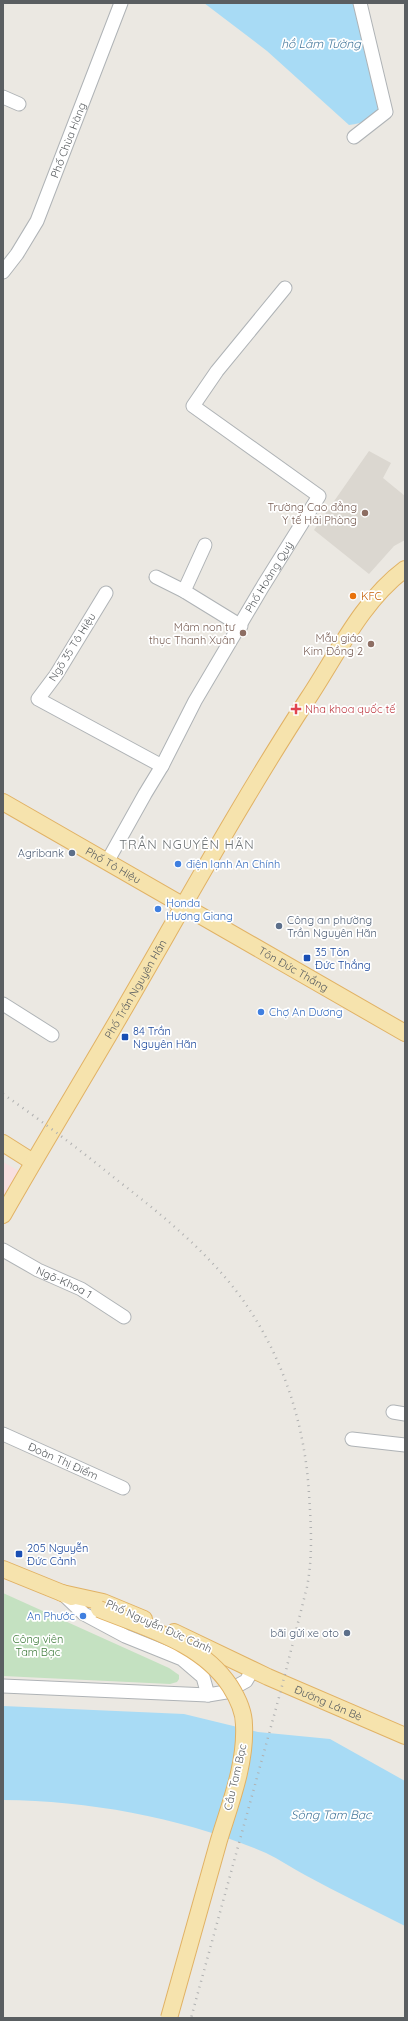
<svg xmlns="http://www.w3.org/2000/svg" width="408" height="2021" font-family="Quicksand,sans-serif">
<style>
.education{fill:#dbd7d0}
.medical{fill:#f8dfdf}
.green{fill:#c4e1c1}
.water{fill:#a8dbf5}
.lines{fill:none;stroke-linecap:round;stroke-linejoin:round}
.minor-casing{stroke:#afb3b6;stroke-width:15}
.major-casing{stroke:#e1b265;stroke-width:18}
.minor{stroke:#fff;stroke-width:13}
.major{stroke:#f6e3ad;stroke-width:16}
.rail{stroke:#b0b1b1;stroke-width:2.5;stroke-dasharray:1 5;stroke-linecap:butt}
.major-bridge-casing{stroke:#e1b265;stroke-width:18;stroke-linecap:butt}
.major-bridge{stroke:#f6e3ad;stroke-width:16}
.education-dot{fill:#8d6e63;stroke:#fff;stroke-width:1.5}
.food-dot{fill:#e8710a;stroke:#fff;stroke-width:1.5}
.health-dot{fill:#e0444e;stroke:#fff;stroke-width:1.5}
.service-dot{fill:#5c6f8a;stroke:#fff;stroke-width:1.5}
.shop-dot{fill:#3f7fe0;stroke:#fff;stroke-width:1.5}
.transit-dot{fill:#1a4fb4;stroke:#fff;stroke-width:1.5}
.labels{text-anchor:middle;stroke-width:3.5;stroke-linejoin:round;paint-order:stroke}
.street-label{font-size:11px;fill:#5a5e61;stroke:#fff}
.education-label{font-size:11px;fill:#785e54;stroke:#fff;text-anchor:end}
.food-label{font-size:11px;fill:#c56008;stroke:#fff;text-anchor:start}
.health-label{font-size:11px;fill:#be3a42;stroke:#fff;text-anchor:start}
.service-label{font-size:11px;fill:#4e5e75;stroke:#fff;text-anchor:end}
.shop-label{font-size:11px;fill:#366cbe;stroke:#fff;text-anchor:start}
.transit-label{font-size:11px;fill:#164399;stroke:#fff;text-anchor:start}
.park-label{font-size:11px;fill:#407d3d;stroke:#fff}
.water-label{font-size:12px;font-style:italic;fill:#45789c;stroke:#fff}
.quarter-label{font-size:13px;letter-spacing:1px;fill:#6b7073;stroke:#fff}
</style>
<rect width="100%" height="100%" fill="#ebe8e2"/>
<path class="education" d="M 369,451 L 391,463 L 383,478 L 405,496 L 405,540 L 394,546 L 369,574 L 314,530 Z"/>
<path class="medical" d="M 3,1162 L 19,1171 L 3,1198 Z"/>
<path class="green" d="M 3,1593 L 169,1668 L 179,1675 L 179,1679 L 177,1682 L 170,1684 L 3,1676 Z"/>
<path class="water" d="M 204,3 L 353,3 L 358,22 L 373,64 L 382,106 C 373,117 363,124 349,125 L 267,51 Z
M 3,1706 L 184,1714 L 258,1732 L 330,1739 L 405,1781 L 405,1926 C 372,1909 338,1893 305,1875 C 292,1868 279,1859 266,1853 C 184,1818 92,1801 3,1800 Z"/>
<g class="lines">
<defs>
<g id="minor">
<path d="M 3,97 L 19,104"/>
<path d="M 354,137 L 386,112 L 360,3"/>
<path id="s1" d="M 3,272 L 17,254 L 37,221 L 121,3"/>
<path d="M 156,577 L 184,591 L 241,626"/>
<path d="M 184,591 L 205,545"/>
<path d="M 106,593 L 56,675 L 38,699 L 162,766"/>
<path id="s2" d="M 107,862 L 145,794 L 162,766 L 195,701 L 263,586 L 319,496 L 193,406 L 217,371 L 285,288"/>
<path d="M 3,1004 L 52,1035"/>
<path id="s3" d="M 3,1250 L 38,1270 L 81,1289 L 124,1317"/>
<path d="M 393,1412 L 405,1414"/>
<path id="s4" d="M 3,1434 L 123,1488"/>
<path d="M 352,1439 L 405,1445"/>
<path d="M 62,1593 L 84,1614 L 125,1636 L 182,1659 L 203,1677 L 208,1695"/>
<path d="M 3,1686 L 208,1695 L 226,1692 L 246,1681 L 253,1669"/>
</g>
<g id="major">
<path id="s5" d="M 3,802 L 405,1033"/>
<path d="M 3,1143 L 33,1162"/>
<path id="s6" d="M 3,1215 C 41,1148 81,1083 120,1016 C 181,911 240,803 307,700 C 337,655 361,602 405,569"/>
<path d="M 3,1569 L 72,1597"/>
<path d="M 62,1593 L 103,1602 L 144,1619"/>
<path id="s7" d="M 174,1632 L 268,1677 L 405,1736"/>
</g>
</defs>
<use href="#minor" class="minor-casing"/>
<use href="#major" class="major-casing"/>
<use href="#minor" class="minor"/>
<use href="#major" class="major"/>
<path class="rail" d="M 3,1094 C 42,1121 80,1150 117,1180 C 160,1213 204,1249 237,1292 C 281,1350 305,1422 309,1494 C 311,1525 313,1556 307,1587 L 281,1690 L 191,2018"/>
<defs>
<path id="major-bridge" d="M 99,1609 C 145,1628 201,1642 230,1686 C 237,1697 244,1712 244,1725 C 246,1764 230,1804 219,1840 C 202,1900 185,1959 169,2018"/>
</defs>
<use href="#major-bridge" class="major-bridge-casing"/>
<use href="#major-bridge" class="major-bridge"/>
</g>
<g class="education-dot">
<circle cx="365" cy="513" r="4"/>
<circle cx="243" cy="633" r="4"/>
<circle cx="371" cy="644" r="4"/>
</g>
<circle class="food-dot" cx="353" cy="596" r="4"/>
<path class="health-dot" d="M294 703h4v4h4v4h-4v4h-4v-4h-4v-4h4z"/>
<g class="service-dot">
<circle cx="72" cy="853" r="4"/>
<circle cx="279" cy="926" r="4"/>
<circle cx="347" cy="1633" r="4"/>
</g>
<g class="shop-dot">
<circle cx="178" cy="864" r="4"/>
<circle cx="158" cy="909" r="4"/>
<circle cx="261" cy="1012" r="4"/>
<circle cx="83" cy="1616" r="4"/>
</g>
<g class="transit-dot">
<rect x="303" y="954" width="8" height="8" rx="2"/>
<rect x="121" y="1033" width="8" height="8" rx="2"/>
<rect x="15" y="1550" width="8" height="8" rx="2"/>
</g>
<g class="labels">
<g class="street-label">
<text dy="4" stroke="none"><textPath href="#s1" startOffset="148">Phố Chùa Hàng</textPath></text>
<text dy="4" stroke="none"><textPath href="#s2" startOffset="328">Phố Hoàng Quý</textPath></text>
<text transform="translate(72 647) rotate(-58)" y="4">Ngõ 35 Tô Hiệu</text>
<text dy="4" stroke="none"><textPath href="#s5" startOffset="127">Phố Tô Hiệu</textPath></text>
<text dy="4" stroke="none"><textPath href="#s5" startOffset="335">Tôn Đức Thắng</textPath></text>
<text dy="4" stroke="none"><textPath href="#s6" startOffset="262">Phố Trần Nguyên Hãn</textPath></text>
<text dy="4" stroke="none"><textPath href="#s3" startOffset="69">Ngõ-Khoa 1</textPath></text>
<text dy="4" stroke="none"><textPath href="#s4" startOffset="66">Đoàn Thị Điểm</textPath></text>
<text transform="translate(159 1626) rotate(24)" y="4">Phố Nguyễn Đức Cảnh</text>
<text dy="4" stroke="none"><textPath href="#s7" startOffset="170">Đường Lán Bè</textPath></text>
<text transform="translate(235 1777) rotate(-77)" y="4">Cầu Tam Bạc</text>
</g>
<g class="education-label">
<text x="357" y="511">Trường Cao đẳng<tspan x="357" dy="13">Y tế Hải Phòng</tspan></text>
<text x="235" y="631">Mâm non tư<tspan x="235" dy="13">thục Thanh Xuân</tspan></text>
<text x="363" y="642">Mẫu giáo<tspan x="363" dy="13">Kim Đồng 2</tspan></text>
</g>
<g class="food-label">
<text x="361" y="600">KFC</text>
</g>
<g class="health-label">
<text x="305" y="713">Nha khoa quốc tế</text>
</g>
<g class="service-label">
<text x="64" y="857">Agribank</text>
<text x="287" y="924" text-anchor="start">Công an phường<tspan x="287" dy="13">Trần Nguyên Hãn</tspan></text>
<text x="339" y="1637">bãi gửi xe oto</text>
</g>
<g class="shop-label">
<text x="186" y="868">điện lạnh An Chính</text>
<text x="166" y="907">Honda<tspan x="166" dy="13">Hương Giang</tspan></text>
<text x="269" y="1016">Chợ An Dương</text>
<text x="75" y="1620" text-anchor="end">An Phước</text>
</g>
<g class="transit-label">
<text x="315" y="956">35 Tôn<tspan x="315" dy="13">Đức Thắng</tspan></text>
<text x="133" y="1035">84 Trần<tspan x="133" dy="13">Nguyên Hãn</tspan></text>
<text x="27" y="1552">205 Nguyễn<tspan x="27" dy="13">Đức Cảnh</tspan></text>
</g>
<g class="park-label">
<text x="38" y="1643">Công viên<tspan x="38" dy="13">Tam Bạc</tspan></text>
</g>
<g class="water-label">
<text x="321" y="48">hồ Lâm Tường</text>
<text x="331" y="1819">Sông Tam Bạc</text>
</g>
<g class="quarter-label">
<text x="187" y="849">TRẦN NGUYÊN HÃN</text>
</g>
</g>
<rect width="408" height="2021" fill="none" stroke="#5a5e61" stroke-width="8"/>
</svg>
